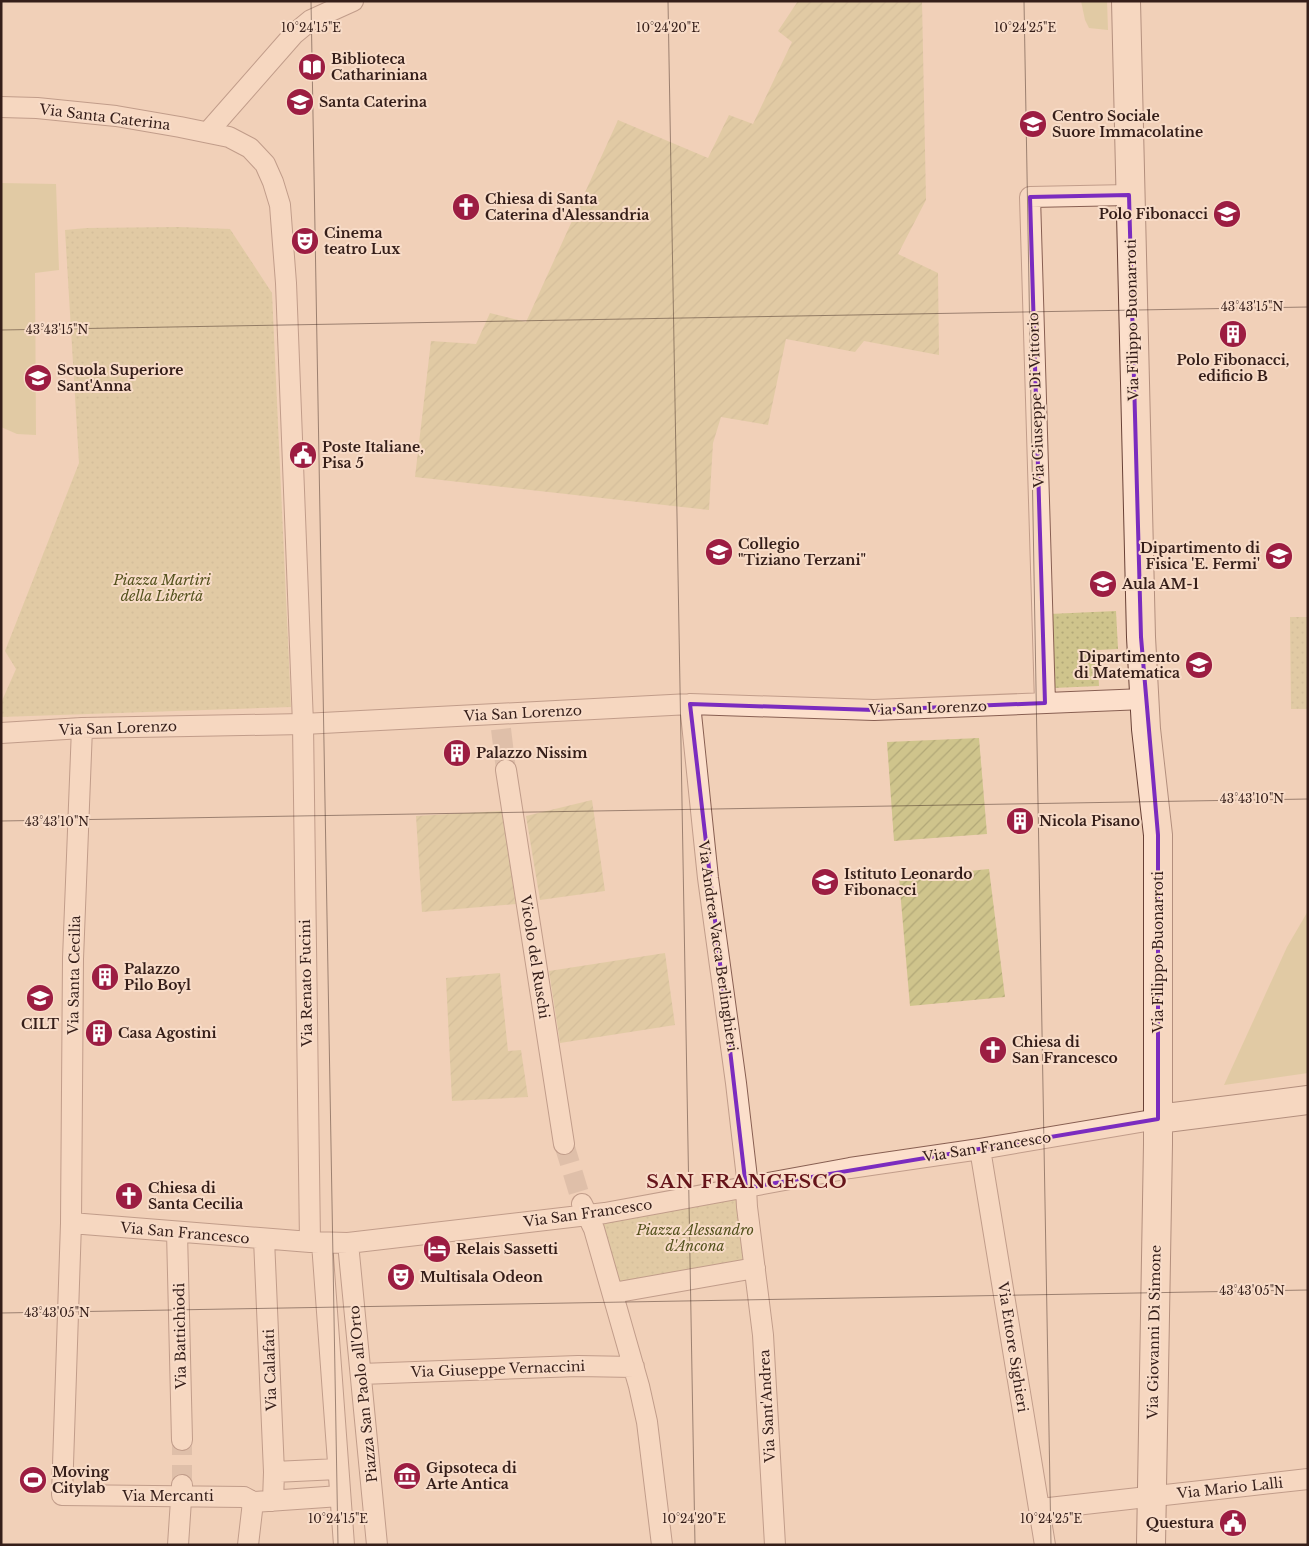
<svg xmlns="http://www.w3.org/2000/svg" width="1309" height="1546" font-family="'Libre Baskerville',serif">
<style>
.grass{fill:#cfc48c}
.park{fill:url(#park-dots)}
.garden{fill:url(#garden-furrows)}
.lines{fill:none;stroke-linecap:round;stroke-linejoin:round}
.street-tunnel{stroke:#cbac98;stroke-width:20;stroke-dasharray:20 10;stroke-linecap:butt}
.street-casing{stroke:#885f52;stroke-width:22}
.secondary-casing{stroke:#694136;stroke-width:30}
.street{stroke:#fcdfcb;stroke-width:20}
.secondary{stroke:#fcdfcb;stroke-width:28}
.marked{fill:none;stroke:#7b2cbf;stroke-width:4;stroke-linejoin:round}
.ticks{fill:none;stroke:#351e19;stroke-width:1;stroke-opacity:0.45}
.labels{text-anchor:middle;stroke-width:4;stroke-linejoin:round;paint-order:stroke}
.poi-label{font-size:14px;font-weight:bold;fill:#351e19;stroke:#f8dcc8;text-anchor:start}
.street-label{font-size:14px;fill:#351e19;stroke:#f8dcc8}
.park-label{font-size:14px;font-style:italic;fill:#54521d;stroke:#f8dcc8}
.district-label{font-size:19px;font-weight:bold;letter-spacing:1px;fill:#66151b;stroke:#f8dcc8}
.ticks-label{font-size:12px;text-anchor:middle;fill:#351e19;stroke:#f8dcc8;stroke-width:4;stroke-linejoin:round;paint-order:stroke}
</style>
<defs>
<pattern id="park-dots" width="8" height="8" patternUnits="userSpaceOnUse" patternTransform="scale(1.25)"><rect width="8" height="8" fill="#cfc48c"/><path d="M2 2h.1M6 6h.1" fill="none" stroke="#b2a878" stroke-width="1.8" stroke-linecap="round"/></pattern>
<pattern id="garden-furrows" width="10" height="10" patternUnits="userSpaceOnUse" patternTransform="scale(1.25)"><rect width="10" height="10" fill="#cfc48c"/><path d="M-1 1l2-2M0 10L10 0M9 11l2-2" fill="none" stroke="#b2a878"/></pattern>
</defs>
<rect width="100%" height="100%" fill="#f1d0b8"/>
<path class="grass" d="M 1081,1 L 1107,1 L 1108,30 L 1089,28 L 1085,20 Z
M 1,183 L 56,184 L 59,270 L 35,273 L 36,435 L 17,434 L 1,427 Z
M 1308,911 L 1308,1073 L 1224,1085 L 1287,947 Z"/>
<path class="park" d="M 179,227 L 230,229 L 272,293 L 291,707 L 1,717 L 1,703 L 16,669 L 5,651 L 79,463 L 65,230 L 87,228 Z
M 1116,611 L 1118,649 L 1097,650 L 1099,686 L 1053,688 L 1049,614 Z
M 1290,617 L 1308,617 L 1308,709 L 1291,709 Z
M 746,1188 L 755,1268 L 613,1293 L 594,1229 L 605,1213 Z"/>
<path class="garden" d="M 798,1 L 922,1 L 926,200 L 898,254 L 938,273 L 939,355 L 864,341 L 855,352 L 786,339 L 768,425 L 721,417 L 713,443 L 709,510 L 415,477 L 431,341 L 476,344 L 490,313 L 526,322 L 618,120 L 708,158 L 729,115 L 753,124 L 792,42 L 778,31 Z
M 979,738 L 987,834 L 894,841 L 887,742 Z
M 592,800 L 605,891 L 540,900 L 526,816 Z
M 502,811 L 516,904 L 422,912 L 416,816 Z
M 989,869 L 1005,997 L 910,1006 L 899,878 Z
M 665,953 L 675,1025 L 560,1043 L 549,971 Z
M 500,973 L 508,1051 L 521,1050 L 528,1097 L 452,1101 L 446,978 Z"/>
<g class="lines">
<path class="street-tunnel" d="M 501,729 L 506,770
M 564,1144 L 582,1203
M 182,1485 L 182,1440"/>
<defs>
<path id="street" d="M 1,107 L 37,108 L 116,116 L 180,127 L 229,137 L 250,148 L 265,164 L 273,182 L 280,205 L 286,283 L 303,724 L 310,1242
M 208,132 L 294,34 L 311,20 L 353,1
M 1045,703 L 1030,197 L 1129,195
M 690,704 L 708,878 L 736,1083 L 747,1178 L 746,1188 L 747,1207 L 763,1335 L 775,1545
M 82,728 L 73,959 L 71,1223 L 62,1495 L 244,1497 L 253,1502 L 340,1496
M 1,733 L 82,728 L 303,724 L 690,704 L 874,710 L 1144,699
M 506,770 L 564,1144
M 980,1149 L 1045,1545
M 582,1204 L 594,1229 L 639,1386 L 647,1422 L 662,1545
M 71,1223 L 310,1242 L 348,1243 L 605,1213 L 850,1168 L 980,1149 L 1158,1119
M 177,1232 L 182,1440
M 264,1239 L 274,1472 L 273,1501
M 322,1243 L 344,1545
M 348,1243 L 377,1545
M 613,1293 L 755,1268
M 361,1374 L 578,1366 L 634,1367
M 274,1472 L 338,1469
M 1040,1509 L 1308,1479
M 178,1545 L 182,1485
M 248,1545 L 253,1502"/>
<path id="secondary" d="M 1126,1 L 1141,637 L 1146,729 L 1158,835 L 1158,1144 L 1151,1545
M 1158,1119 L 1308,1100"/>
</defs>
<use href="#street" class="street-casing"/>
<use href="#secondary" class="secondary-casing"/>
<use href="#street" class="street"/>
<use href="#secondary" class="secondary"/>
</g>
<path d="M0 0H1309V1546H0ZM 1129,195 L 1141,637 L 1158,835 L 1158,1119 L 746,1188 L 690,704 L 874,710 L 1045,703 L 1030,197 Z" fill="#f1d0b8" fill-opacity=".55" fill-rule="evenodd"/>
<path class="marked" d="M 1129,195 L 1141,637 L 1158,835 L 1158,1119 L 746,1188 L 690,704 L 874,710 L 1045,703 L 1030,197 Z"/>
<path class="ticks" d="M 311,1 L 338,1545M 668,1 L 695,1545M 1024,1 L 1051,1545M 1,330 L 1308,307M 1,821 L 1308,799M 1,1313 L 1308,1290"/>
<defs>
<symbol id="library-disc" viewBox="-11 -11 22 22"><circle r="9.5" fill="#9c1d42" stroke="#f8dcc8"/><path d="M-6-4Q-3-5.5-.7-3.5V5Q-3 3-6 4ZM6-4Q3-5.5 .7-3.5V5Q3 3 6 4Z" fill="#fff"/></symbol>
<symbol id="school-disc" viewBox="-11 -11 22 22"><circle r="9.5" fill="#9c1d42" stroke="#f8dcc8"/><path d="M0-5L7-2L0 1L-7-2ZM-4 1L0 2.5L4 1V4Q0 6-4 4Z" fill="#fff"/></symbol>
<symbol id="church-disc" viewBox="-11 -11 22 22"><circle r="9.5" fill="#9c1d42" stroke="#f8dcc8"/><path d="M-1.2-6h2.4v3.5h3.3v2.4h-3.3V6h-2.4V-.1h-3.3v-2.4h3.3Z" fill="#fff"/></symbol>
<symbol id="university-disc" viewBox="-11 -11 22 22"><circle r="9.5" fill="#9c1d42" stroke="#f8dcc8"/><path d="M0-5L7-2L0 1L-7-2ZM-4 1L0 2.5L4 1V4Q0 6-4 4Z" fill="#fff"/></symbol>
<symbol id="theatre-disc" viewBox="-11 -11 22 22"><circle r="9.5" fill="#9c1d42" stroke="#f8dcc8"/><path d="M-5-5.5Q0-4 5-5.5V0Q5 5 0 6Q-5 5-5 0ZM-3.3-2.5H-1v1.5H-3.3ZM1-2.5H3.3v1.5H1ZM-2.8 1Q0 5.5 2.8 1Z" fill="#fff"/></symbol>
<symbol id="building-disc" viewBox="-11 -11 22 22"><circle r="9.5" fill="#9c1d42" stroke="#f8dcc8"/><path d="M-4-6H4V6H1V3H-1V6H-4ZM-2.5-4.3h1.7v1.8h-1.7ZM.8-4.3h1.7v1.8H.8ZM-2.5-1h1.7V.8h-1.7ZM.8-1h1.7V.8H.8Z" fill="#fff"/></symbol>
<symbol id="civic-disc" viewBox="-11 -11 22 22"><circle r="9.5" fill="#9c1d42" stroke="#f8dcc8"/><path d="M-.6-6.5H3V-4.5H.6V-3L4-1V1h2V6H-6V1h2V-1L-.6-3ZM-1.2 2.5V6h2.4V2.5Z" fill="#fff"/></symbol>
<symbol id="hotel-disc" viewBox="-11 -11 22 22"><circle r="9.5" fill="#9c1d42" stroke="#f8dcc8"/><path d="M-6-4.5h1.5V1H6V5H4.5V3h-9V5H-6ZM-4 0a1.8 1.8 0 1 1 3.6 0ZM.5 0V-2.5h3Q6-2.5 6 0Z" fill="#fff"/></symbol>
<symbol id="museum-disc" viewBox="-11 -11 22 22"><circle r="9.5" fill="#9c1d42" stroke="#f8dcc8"/><path d="M0-6L6-3V-2H-6V-3ZM-5-1h2V3h-2ZM-1-1h2V3h-2ZM3-1h2V3H3ZM-6 4H6V6H-6Z" fill="#fff"/></symbol>
<symbol id="stadium-disc" viewBox="-11 -11 22 22"><circle r="9.5" fill="#9c1d42" stroke="#f8dcc8"/><path d="M0-5a6.5 5 0 1 0 0 10a6.5 5 0 1 0 0-10ZM-3.5-1.8h7v3.6h-7Z" fill="#fff"/></symbol>
</defs>
<g fill-rule="evenodd">
<use href="#library-disc" x="296" y="51" width="32" height="32"/>
<use href="#school-disc" x="284" y="86" width="32" height="32"/>
<use href="#school-disc" x="1017" y="108" width="32" height="32"/>
<use href="#church-disc" x="450" y="191" width="32" height="32"/>
<use href="#university-disc" x="1211" y="198" width="32" height="32"/>
<use href="#theatre-disc" x="289" y="225" width="32" height="32"/>
<use href="#building-disc" x="1217" y="318" width="32" height="32"/>
<use href="#university-disc" x="22" y="362" width="32" height="32"/>
<use href="#civic-disc" x="287" y="439" width="32" height="32"/>
<use href="#school-disc" x="703" y="536" width="32" height="32"/>
<use href="#university-disc" x="1263" y="540" width="32" height="32"/>
<use href="#university-disc" x="1087" y="568" width="32" height="32"/>
<use href="#university-disc" x="1183" y="649" width="32" height="32"/>
<use href="#building-disc" x="441" y="737" width="32" height="32"/>
<use href="#building-disc" x="1004" y="805" width="32" height="32"/>
<use href="#school-disc" x="809" y="866" width="32" height="32"/>
<use href="#building-disc" x="89" y="961" width="32" height="32"/>
<use href="#school-disc" x="24" y="982" width="32" height="32"/>
<use href="#building-disc" x="83" y="1017" width="32" height="32"/>
<use href="#church-disc" x="977" y="1034" width="32" height="32"/>
<use href="#church-disc" x="113" y="1180" width="32" height="32"/>
<use href="#hotel-disc" x="421" y="1233" width="32" height="32"/>
<use href="#theatre-disc" x="385" y="1261" width="32" height="32"/>
<use href="#museum-disc" x="391" y="1460" width="32" height="32"/>
<use href="#stadium-disc" x="17" y="1464" width="32" height="32"/>
<use href="#civic-disc" x="1217" y="1507" width="32" height="32"/>
</g>
<g class="labels">
<g class="poi-label">
<text x="331" y="64">Biblioteca<tspan x="331" dy="16">Cathariniana</tspan></text>
<text x="319" y="107">Santa Caterina</text>
<text x="1052" y="121">Centro Sociale<tspan x="1052" dy="16">Suore Immacolatine</tspan></text>
<text x="485" y="204">Chiesa di Santa<tspan x="485" dy="16">Caterina d'Alessandria</tspan></text>
<text x="1208" y="219" text-anchor="end">Polo Fibonacci</text>
<text x="324" y="238">Cinema<tspan x="324" dy="16">teatro Lux</tspan></text>
<text x="1233" y="365" text-anchor="middle">Polo Fibonacci,<tspan x="1233" dy="16">edificio B</tspan></text>
<text x="57" y="375">Scuola Superiore<tspan x="57" dy="16">Sant'Anna</tspan></text>
<text x="322" y="452">Poste Italiane,<tspan x="322" dy="16">Pisa 5</tspan></text>
<text x="738" y="549">Collegio<tspan x="738" dy="16">"Tiziano Terzani"</tspan></text>
<text x="1260" y="553" text-anchor="end">Dipartimento di<tspan x="1260" dy="16">Fisica 'E. Fermi'</tspan></text>
<text x="1122" y="589">Aula AM-1</text>
<text x="1180" y="662" text-anchor="end">Dipartimento<tspan x="1180" dy="16">di Matematica</tspan></text>
<text x="476" y="758">Palazzo Nissim</text>
<text x="1039" y="826">Nicola Pisano</text>
<text x="844" y="879">Istituto Leonardo<tspan x="844" dy="16">Fibonacci</tspan></text>
<text x="124" y="974">Palazzo<tspan x="124" dy="16">Pilo Boyl</tspan></text>
<text x="40" y="1029" text-anchor="middle">CILT</text>
<text x="118" y="1038">Casa Agostini</text>
<text x="1012" y="1047">Chiesa di<tspan x="1012" dy="16">San Francesco</tspan></text>
<text x="148" y="1193">Chiesa di<tspan x="148" dy="16">Santa Cecilia</tspan></text>
<text x="456" y="1254">Relais Sassetti</text>
<text x="420" y="1282">Multisala Odeon</text>
<text x="426" y="1473">Gipsoteca di<tspan x="426" dy="16">Arte Antica</tspan></text>
<text x="52" y="1477">Moving<tspan x="52" dy="16">Citylab</tspan></text>
<text x="1214" y="1528" text-anchor="end">Questura</text>
</g>
<g class="street-label">
<text transform="translate(105 117) rotate(7)" y="5">Via Santa Caterina</text>
<text transform="translate(1132 320) rotate(-91)" y="5">Via Filippo Buonarroti</text>
<text transform="translate(1036 400) rotate(-92)" y="5">Via Giuseppe Di Vittorio</text>
<text transform="translate(928 708) rotate(-2)" y="5">Via San Lorenzo</text>
<text transform="translate(523 713) rotate(-3)" y="5">Via San Lorenzo</text>
<text transform="translate(118 728) rotate(-2)" y="5">Via San Lorenzo</text>
<text transform="translate(718 946) rotate(82)" y="5">Via Andrea Vacca Berlinghieri</text>
<text transform="translate(1158 952) rotate(-90)" y="5">Via Filippo Buonarroti</text>
<text transform="translate(535 957) rotate(81)" y="5">Vicolo del Ruschi</text>
<text transform="translate(74 975) rotate(-89)" y="5">Via Santa Cecilia</text>
<text transform="translate(306 983) rotate(-91)" y="5">Via Renato Fucini</text>
<text transform="translate(987 1147) rotate(-9)" y="5">Via San Francesco</text>
<text transform="translate(588 1213) rotate(-8)" y="5">Via San Francesco</text>
<text transform="translate(185 1233) rotate(5)" y="5">Via San Francesco</text>
<text transform="translate(1154 1332) rotate(-89)" y="5">Via Giovanni Di Simone</text>
<text transform="translate(180 1336) rotate(-91)" y="5">Via Battichiodi</text>
<text transform="translate(1013 1347) rotate(81)" y="5">Via Ettore Sighieri</text>
<text transform="translate(498 1369) rotate(-2)" y="5">Via Giuseppe Vernaccini</text>
<text transform="translate(270 1370) rotate(-92)" y="5">Via Calafati</text>
<text transform="translate(363 1394) rotate(-96)" y="5">Piazza San Paolo all'Orto</text>
<text transform="translate(767 1406) rotate(-93)" y="5">Via Sant'Andrea</text>
<text transform="translate(1230 1488) rotate(-6)" y="5">Via Mario Lalli</text>
<text x="168" y="1501">Via Mercanti</text>
</g>
<g class="park-label">
<text x="162" y="585">Piazza Martiri<tspan x="162" dy="16">della Libertà</tspan></text>
<text x="695" y="1235">Piazza Alessandro<tspan x="695" dy="16">d'Ancona</tspan></text>
</g>
<g class="district-label">
<text x="747" y="1188">SAN FRANCESCO</text>
</g>
</g>
<g class="ticks-label">
<text x="311" y="32">10°24'15"E</text>
<text x="668" y="32">10°24'20"E</text>
<text x="1025" y="32">10°24'25"E</text>
<text x="1252" y="311">43°43'15"N</text>
<text x="57" y="334">43°43'15"N</text>
<text x="1252" y="803">43°43'10"N</text>
<text x="57" y="826">43°43'10"N</text>
<text x="1252" y="1295">43°43'05"N</text>
<text x="57" y="1317">43°43'05"N</text>
<text x="338" y="1523">10°24'15"E</text>
<text x="694" y="1523">10°24'20"E</text>
<text x="1051" y="1523">10°24'25"E</text>
</g>
<rect width="1309" height="1546" fill="none" stroke="#351e19" stroke-width="5"/>
</svg>
